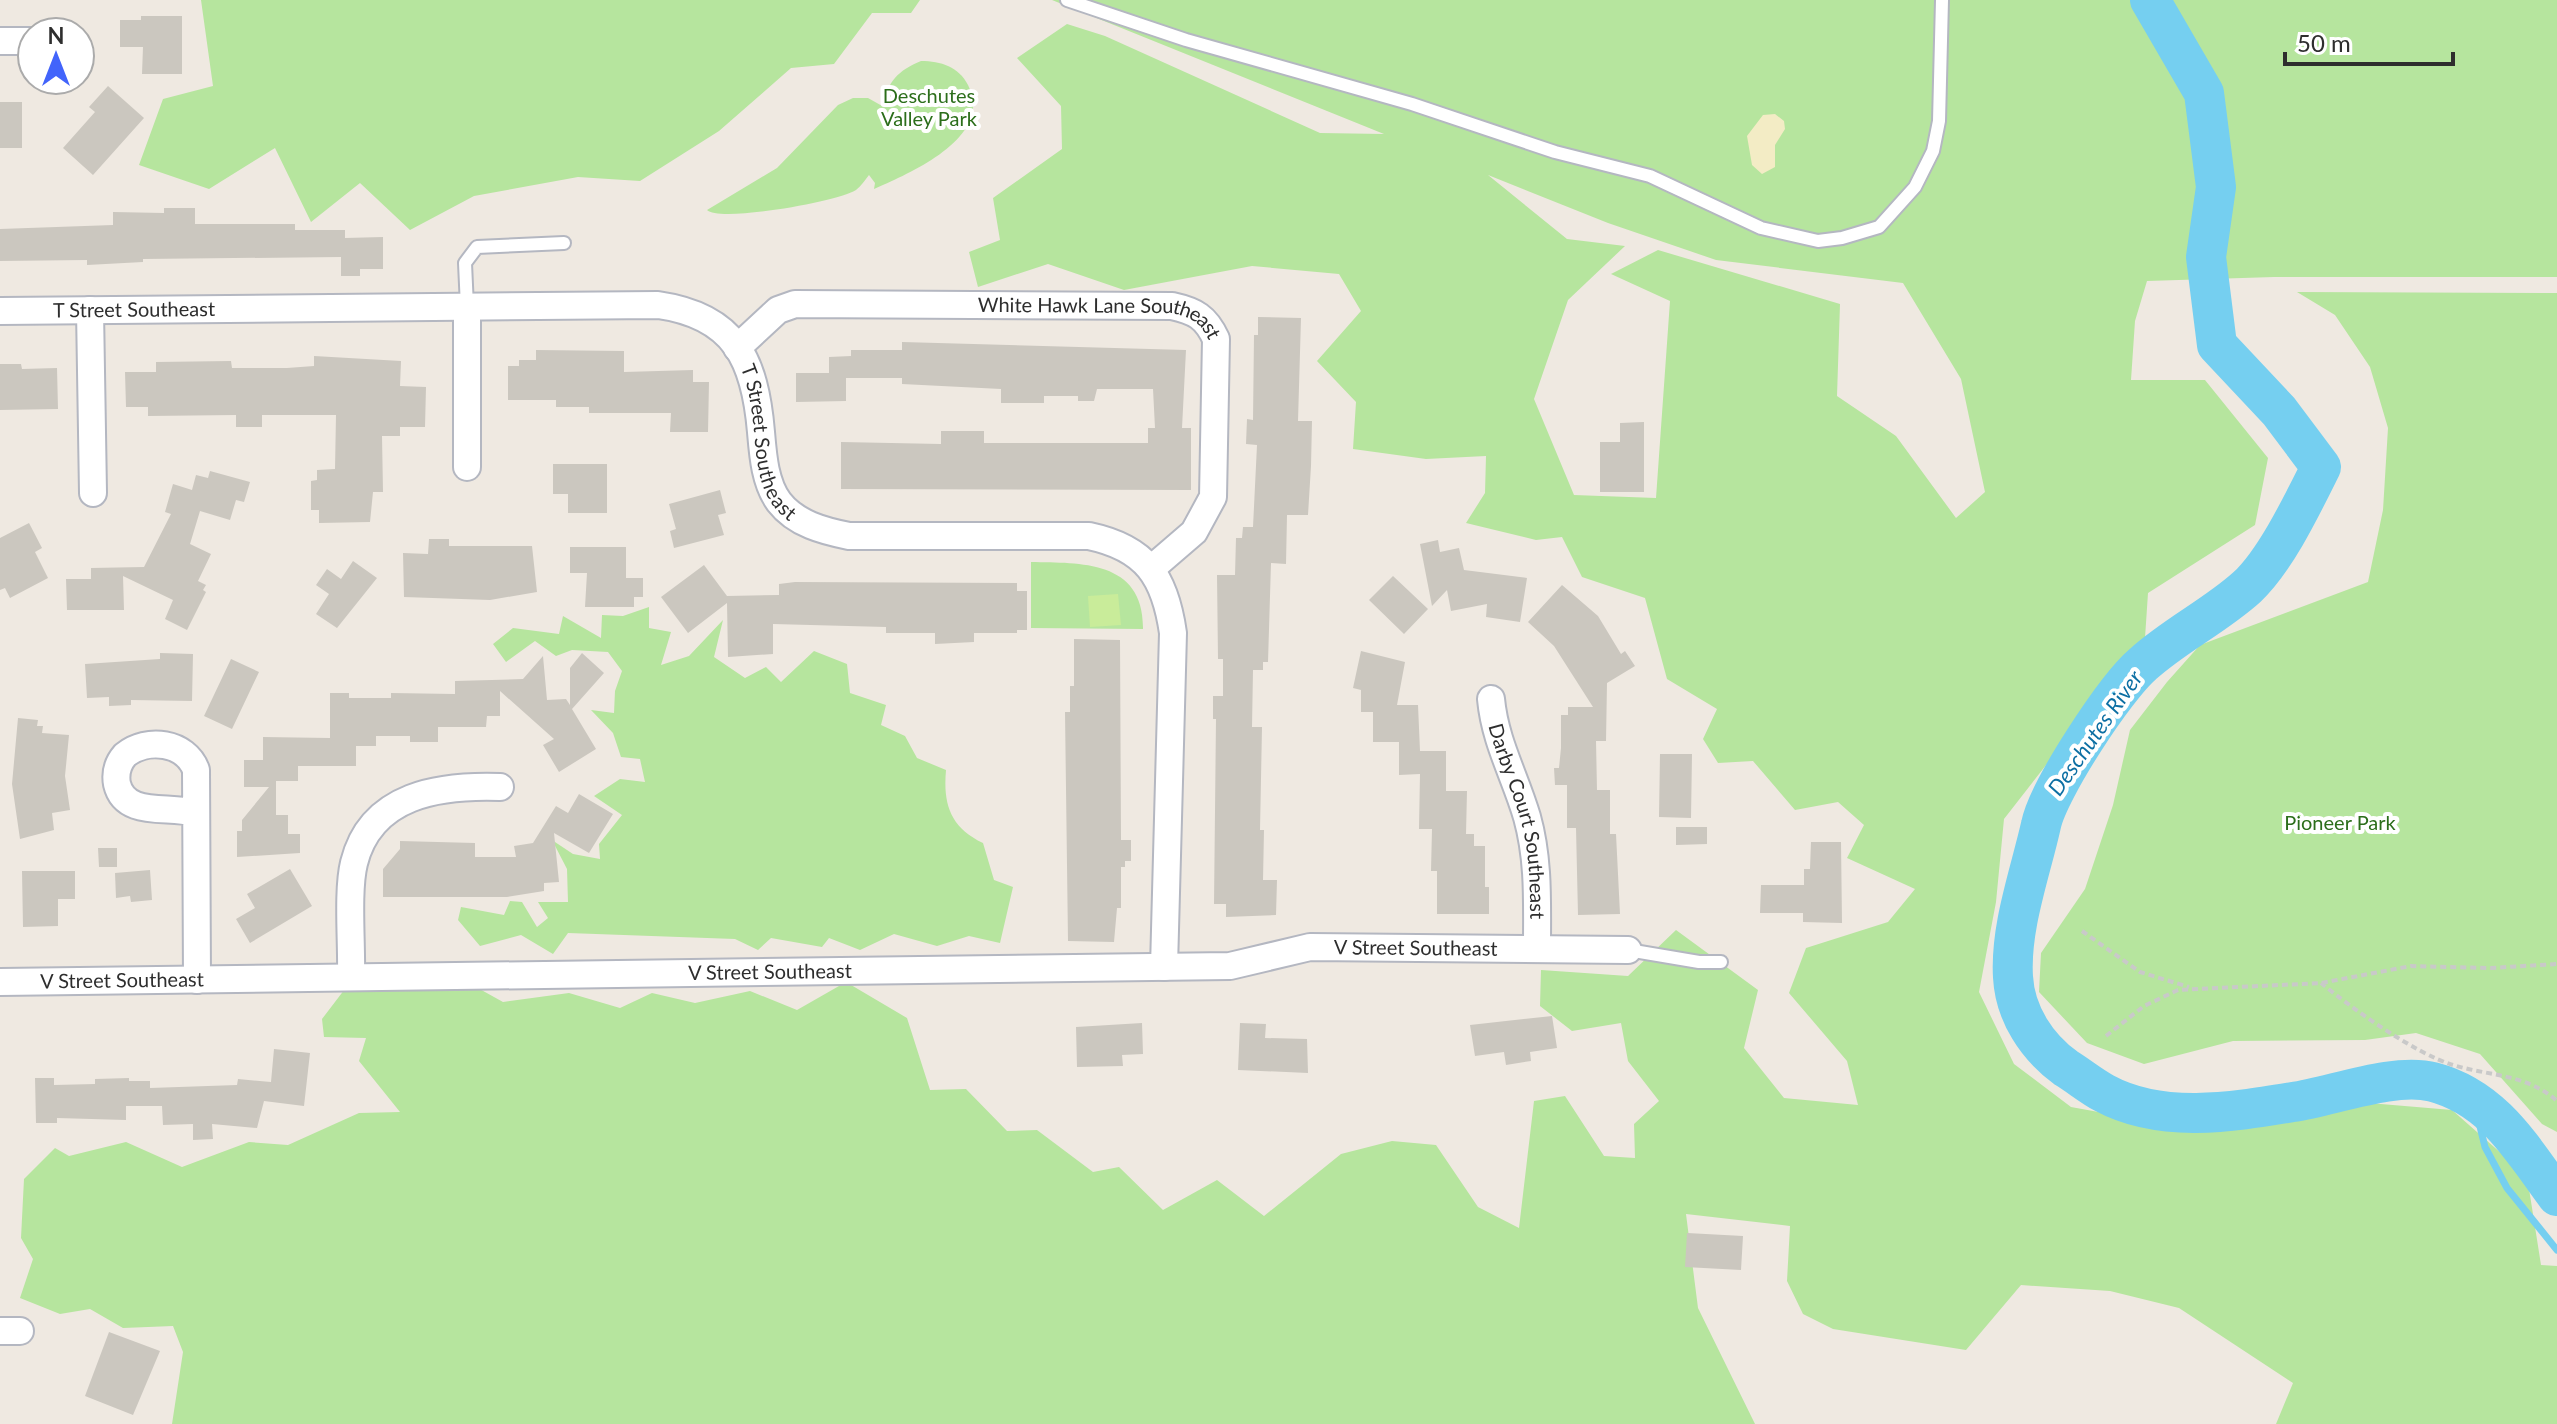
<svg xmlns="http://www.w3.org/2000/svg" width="2557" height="1424" font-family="Lato,sans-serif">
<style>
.green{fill:#b6e59e;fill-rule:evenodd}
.sand{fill:#f3ecc5}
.pitch{fill:#c9ec9a}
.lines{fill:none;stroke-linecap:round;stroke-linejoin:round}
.stream{stroke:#75cff0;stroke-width:7}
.river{stroke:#75cff0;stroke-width:40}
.building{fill:#cbc7bf}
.lane-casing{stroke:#b4b7c1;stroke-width:16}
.street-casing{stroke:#b4b7c1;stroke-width:30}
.path{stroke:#c9c9c9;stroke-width:4;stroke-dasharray:6 4;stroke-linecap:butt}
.lane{stroke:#fff;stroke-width:12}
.street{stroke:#fff;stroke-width:26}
.labels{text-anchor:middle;stroke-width:8;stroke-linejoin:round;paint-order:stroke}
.park-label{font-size:20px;fill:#2c6e1b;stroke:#fff}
.street-label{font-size:20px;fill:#2e2e2e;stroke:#fff}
.water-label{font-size:22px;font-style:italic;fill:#0d6fa3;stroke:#fff}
</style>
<rect width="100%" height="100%" fill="#efe9e1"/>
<path class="green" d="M 201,0 L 920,0 L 911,13 L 872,13 L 834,64 L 791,68 L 719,131 L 640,181 L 578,177 L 474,196 L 410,230 L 360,183 L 311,222 L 275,148 L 209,189 L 139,165 L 163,99 L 213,86 Z
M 1052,0 L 2557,0 L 2557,277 L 2274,277 L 2147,281 L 2135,321 L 2131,380 L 2205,380 L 2268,458 L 2255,525 L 2148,593 L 2145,638 L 2004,819 L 1996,902 L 1979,992 L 2014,1064 L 2071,1107 L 2170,1125 L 2300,1116 L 2369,1103 L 2452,1110 L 2527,1176 L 2541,1265 L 2557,1266 L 2557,1424 L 2276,1424 L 2293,1383 L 2179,1308 L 2110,1291 L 2021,1285 L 1966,1350 L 1833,1329 L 1803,1314 L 1787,1281 L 1790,1226 L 1686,1214 L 1698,1308 L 1755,1424 L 172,1424 L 183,1352 L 173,1326 L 123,1328 L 90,1309 L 60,1314 L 20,1298 L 33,1259 L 21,1238 L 24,1179 L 55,1148 L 69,1156 L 126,1142 L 182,1167 L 249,1142 L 288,1145 L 359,1113 L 400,1112 L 359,1061 L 366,1038 L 324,1037 L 322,1019 L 351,981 L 467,982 L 503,1002 L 569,993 L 620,1008 L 652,993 L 695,1003 L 750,991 L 797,1010 L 846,982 L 907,1018 L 930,1090 L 966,1089 L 1007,1131 L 1037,1130 L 1093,1172 L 1119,1167 L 1163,1210 L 1217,1180 L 1264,1216 L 1341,1154 L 1392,1141 L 1436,1145 L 1478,1207 L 1519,1228 L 1534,1101 L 1565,1096 L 1604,1156 L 1635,1158 L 1634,1124 L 1659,1101 L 1628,1061 L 1621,1023 L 1572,1031 L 1540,1006 L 1541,970 L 1628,976 L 1676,930 L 1758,990 L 1744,1048 L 1784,1098 L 1858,1105 L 1847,1061 L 1789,993 L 1806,948 L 1888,922 L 1915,889 L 1847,858 L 1864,825 L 1838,802 L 1795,810 L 1753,761 L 1718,763 L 1703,739 L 1717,709 L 1667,679 L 1645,598 L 1582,577 L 1562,537 L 1536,540 L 1466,523 L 1485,493 L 1486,456 L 1426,459 L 1353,449 L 1356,402 L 1317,361 L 1361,311 L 1339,274 L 1252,266 L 1124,290 L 1048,264 L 978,287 L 969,252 L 1000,240 L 993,198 L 1062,149 L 1061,106 L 1017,58 L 1067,24 L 1105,36 L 1320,133 L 1384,134 ZM 1488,175 L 1608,223 L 1716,260 L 1903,283 L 1961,379 L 1985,492 L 1956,518 L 1896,436 L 1837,396 L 1840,304 L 1658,250 L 1611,274 L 1670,301 L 1656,498 L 1574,495 L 1534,399 L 1568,300 L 1625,246 L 1567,239 Z
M 921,61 C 941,61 959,67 968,85 C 995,137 910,173 874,189 L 875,183 L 869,175 C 865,180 861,186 856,190 C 840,201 720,223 707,210 L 777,168 L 838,105 L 853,98 L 868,98 L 884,107 C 886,82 899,70 921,61 Z
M 2297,292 L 2557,293 L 2557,1132 L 2542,1124 L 2480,1054 L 2416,1033 L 2365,1040 L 2233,1041 L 2144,1064 L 2087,1043 L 2039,992 L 2041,953 L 2085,889 L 2113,805 L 2130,730 L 2167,682 L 2200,645 L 2368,582 L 2383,510 L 2388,428 L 2370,367 L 2335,315 Z
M 1031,562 C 1081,563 1144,560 1143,629 L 1031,628 Z
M 649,607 L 649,628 L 671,632 L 661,665 L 689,656 L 723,620 L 714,657 L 745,678 L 766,667 L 781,682 L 814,651 L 847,664 L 850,693 L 886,705 L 881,725 L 905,736 L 917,758 L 946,770 C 943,804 950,827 983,843 L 994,880 L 1013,887 L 1000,943 L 969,936 L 937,946 L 894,934 L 860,950 L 829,938 L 822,947 L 771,938 L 758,950 L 735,939 L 568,933 L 553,954 L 521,935 L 480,946 L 458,920 L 461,907 L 504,915 L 510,901 L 522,902 L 537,927 L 548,918 L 538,902 L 568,902 L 567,869 L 552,840 L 573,854 L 600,859 L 599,844 L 622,815 L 594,796 L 620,779 L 645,782 L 640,759 L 621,757 L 613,733 L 591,710 L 614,713 L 615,691 L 622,671 L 608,652 L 572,650 L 556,656 L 535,641 L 506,662 L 493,644 L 513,628 L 559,634 L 563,616 L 601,638 L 602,615 L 623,616 Z"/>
<path class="sand" d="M 1775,114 L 1784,121 L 1785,129 L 1775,145 L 1775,167 L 1762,174 L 1752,165 L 1747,136 L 1763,115 Z"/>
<path class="pitch" d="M 1118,594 L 1121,625 L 1090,627 L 1088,596 Z"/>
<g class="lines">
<path class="stream" d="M 2473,1098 L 2485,1147 L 2507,1188 L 2557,1250"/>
<path class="river" d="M 2150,0 L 2204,93 L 2216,187 L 2206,257 L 2217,345 L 2279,411 L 2321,467 C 2303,503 2276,560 2247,587 C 2215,616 2175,635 2143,664 C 2115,688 2048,790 2041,825 C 2030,874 2010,927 2013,977 C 2015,1014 2037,1047 2066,1068 C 2079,1076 2091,1086 2104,1093 C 2161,1124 2232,1112 2293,1102 C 2333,1096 2394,1072 2433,1082 C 2494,1098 2522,1149 2557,1196"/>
</g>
<path class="building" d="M 141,16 L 182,16 L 182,74 L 142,74 L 143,47 L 120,47 L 120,20 L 141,20 Z
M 108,86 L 144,118 L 93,175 L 63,148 L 95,112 L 89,107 Z
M 0,102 L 22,102 L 22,148 L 0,148 Z
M 164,208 L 195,208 L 195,224 L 295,224 L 295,230 L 345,230 L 345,238 L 383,237 L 383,269 L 360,269 L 360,276 L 341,276 L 341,257 L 143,259 L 143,262 L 87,265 L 87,260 L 0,261 L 0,229 L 113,225 L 113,212 L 164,213 Z
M 1258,317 L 1301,318 L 1298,421 L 1312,421 L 1311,466 L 1308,515 L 1287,515 L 1286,564 L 1271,563 L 1268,662 L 1263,662 L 1263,670 L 1253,670 L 1252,727 L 1262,727 L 1260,830 L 1264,830 L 1263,880 L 1277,880 L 1276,915 L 1226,917 L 1226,904 L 1214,904 L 1216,719 L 1213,719 L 1213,696 L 1223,696 L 1223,659 L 1218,659 L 1217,575 L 1235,575 L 1236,538 L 1242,538 L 1243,527 L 1253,527 L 1257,445 L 1246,444 L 1247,419 L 1253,420 L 1254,335 L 1258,335 Z
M 902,342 L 1186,350 L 1182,428 L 1191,428 L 1191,490 L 841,489 L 841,442 L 941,444 L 941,431 L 984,431 L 984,443 L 1148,443 L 1148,428 L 1155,428 L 1153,389 L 1097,389 L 1094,401 L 1078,401 L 1078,396 L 1044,396 L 1044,403 L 1001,403 L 1001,389 L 902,384 L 902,378 L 846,378 L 846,401 L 796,402 L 796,373 L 829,373 L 829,357 L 851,356 L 851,350 L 902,350 Z
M 536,350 L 624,351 L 624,372 L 693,370 L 693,382 L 709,382 L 708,432 L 670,432 L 671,413 L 589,413 L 589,407 L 556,407 L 556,400 L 508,400 L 508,366 L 519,366 L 519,360 L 536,360 Z
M 314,356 L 401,361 L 400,386 L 426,387 L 425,427 L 400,427 L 400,436 L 382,436 L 383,492 L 373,492 L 370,522 L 319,523 L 319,510 L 311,510 L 311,481 L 317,480 L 317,470 L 335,469 L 336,415 L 262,415 L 262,427 L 236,427 L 236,415 L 148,416 L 148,407 L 126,407 L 125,372 L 156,372 L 156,362 L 231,361 L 232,368 L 287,368 L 314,366 Z
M 0,364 L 21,364 L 22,369 L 57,368 L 58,409 L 0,410 Z
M 1644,422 L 1644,492 L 1600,492 L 1600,442 L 1620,442 L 1620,423 Z
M 553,464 L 607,464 L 607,513 L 568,513 L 568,494 L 553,494 Z
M 210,471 L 250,482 L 244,502 L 236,500 L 230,520 L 200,511 L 190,544 L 211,554 L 198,581 L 206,585 L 203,590 L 206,592 L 187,630 L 165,619 L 173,600 L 123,576 L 124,610 L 67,610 L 66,579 L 91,579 L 91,568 L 144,567 L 171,514 L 165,512 L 173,484 L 192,490 L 196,475 L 208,478 Z
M 720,490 L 726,513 L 718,515 L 724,535 L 674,548 L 670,531 L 676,529 L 669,504 Z
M 29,523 L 42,548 L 35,552 L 48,578 L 10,598 L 5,588 L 0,590 L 0,538 Z
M 429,539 L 449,539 L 449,546 L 532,546 L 537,592 L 490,600 L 404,597 L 403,553 L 428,554 Z
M 1438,540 L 1440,552 L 1459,548 L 1464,570 L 1527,578 L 1520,622 L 1486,617 L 1487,604 L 1451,611 L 1447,590 L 1432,606 L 1420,544 Z
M 570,547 L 626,547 L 626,578 L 643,578 L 643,597 L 634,597 L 634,607 L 585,607 L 587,573 L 570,573 Z
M 353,561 L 377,578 L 337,628 L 316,614 L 329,594 L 316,585 L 327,569 L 341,579 Z
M 704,565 L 727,596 L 779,595 L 779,584 L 795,582 L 1017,583 L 1017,591 L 1027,591 L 1027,630 L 1017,630 L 1017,633 L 974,633 L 974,642 L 935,644 L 935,633 L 886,633 L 886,627 L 773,624 L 773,654 L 728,657 L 727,603 L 688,633 L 661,597 Z
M 1393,576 L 1428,609 L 1404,634 L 1369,600 Z
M 1562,585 L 1598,616 L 1621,654 L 1625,651 L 1635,666 L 1607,683 L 1606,741 L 1596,741 L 1597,790 L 1610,790 L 1610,834 L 1616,834 L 1620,914 L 1578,915 L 1576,828 L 1567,828 L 1567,785 L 1555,785 L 1554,768 L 1559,768 L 1561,748 L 1561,715 L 1568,715 L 1568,707 L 1593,707 L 1554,646 L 1528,622 Z
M 1074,639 L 1120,640 L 1121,840 L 1131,840 L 1131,861 L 1125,861 L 1125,867 L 1121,867 L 1121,908 L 1117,908 L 1114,942 L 1068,941 L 1065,712 L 1070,712 L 1070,686 L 1074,686 Z
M 1361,651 L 1405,662 L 1397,705 L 1418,705 L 1420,751 L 1446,751 L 1446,791 L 1467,791 L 1466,834 L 1474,834 L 1474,846 L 1485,846 L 1485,887 L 1489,887 L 1489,914 L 1437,914 L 1437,871 L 1431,871 L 1432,829 L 1419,829 L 1420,774 L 1399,775 L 1399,742 L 1373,742 L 1373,712 L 1361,712 L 1361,690 L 1353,688 Z
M 160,653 L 193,654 L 192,701 L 131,700 L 131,705 L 109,706 L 109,697 L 87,698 L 85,664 L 160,659 Z
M 582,653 L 604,673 L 572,709 L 596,749 L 559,772 L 543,745 L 554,739 L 500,691 L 500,716 L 487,716 L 486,727 L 438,727 L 438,742 L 410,742 L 410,736 L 376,736 L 376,746 L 356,746 L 356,766 L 298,766 L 298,781 L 276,781 L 276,815 L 288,815 L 288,834 L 300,834 L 300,853 L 237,857 L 237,831 L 242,831 L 242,820 L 269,787 L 244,787 L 244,760 L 263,760 L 263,737 L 330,738 L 330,693 L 349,693 L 349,698 L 391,698 L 391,693 L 455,694 L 455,681 L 523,679 L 543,656 L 547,700 L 566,699 L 570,705 L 570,668 Z
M 231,659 L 259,672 L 232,729 L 204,716 Z
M 18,718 L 38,720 L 37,726 L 43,726 L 42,733 L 69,735 L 65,776 L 70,810 L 52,813 L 54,830 L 20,839 L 12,784 Z
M 1660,754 L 1692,754 L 1691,818 L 1659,817 Z
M 579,794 L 613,814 L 589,853 L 554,833 L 559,882 L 544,883 L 544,891 L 507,897 L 383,897 L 383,869 L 400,849 L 400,841 L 475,843 L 475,857 L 516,857 L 514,846 L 533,843 L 556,806 L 568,813 Z
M 1676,827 L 1707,827 L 1707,844 L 1676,845 Z
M 1811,842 L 1841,842 L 1842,923 L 1803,922 L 1803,913 L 1760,913 L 1761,885 L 1804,885 L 1804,869 L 1810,869 Z
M 98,848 L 117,848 L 117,867 L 99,867 Z
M 290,869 L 312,906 L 250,943 L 236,919 L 255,908 L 247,894 Z
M 150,870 L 152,900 L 131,902 L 130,896 L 116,898 L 115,873 Z
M 22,871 L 75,871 L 75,899 L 58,899 L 58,926 L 23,927 Z
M 1552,1016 L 1557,1048 L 1530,1052 L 1531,1061 L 1506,1065 L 1504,1052 L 1475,1056 L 1470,1025 Z
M 1142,1023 L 1143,1054 L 1122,1055 L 1123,1066 L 1077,1067 L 1076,1027 Z
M 1240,1023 L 1266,1024 L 1265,1038 L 1307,1039 L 1308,1073 L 1238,1070 Z
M 274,1049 L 310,1053 L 304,1106 L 264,1101 L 257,1128 L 212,1124 L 213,1139 L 193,1140 L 193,1124 L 163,1125 L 162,1106 L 126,1106 L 126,1120 L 57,1118 L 57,1123 L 36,1123 L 35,1078 L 54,1078 L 54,1085 L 95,1084 L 95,1079 L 129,1078 L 129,1081 L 150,1081 L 150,1088 L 237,1085 L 238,1079 L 271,1082 Z
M 1687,1233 L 1743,1236 L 1741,1270 L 1685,1267 Z
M 109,1332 L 160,1351 L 133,1415 L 85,1396 Z"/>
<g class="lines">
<defs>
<path id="lane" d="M 1067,0 L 1186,40 L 1412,104 L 1555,152 L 1650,176 L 1761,228 L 1818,241 L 1842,238 L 1879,227 L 1915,187 L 1933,151 L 1939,121 L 1942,0
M 467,307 L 465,263 L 477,247 L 564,243
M 1628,950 L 1699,962 L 1721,962"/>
<g id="street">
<path d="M 0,41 L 32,41"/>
<path d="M 90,310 L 93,493"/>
<path id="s1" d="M 0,311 L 658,305 C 735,316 755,360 761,432 C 763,456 765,483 779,502 C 796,524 824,531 849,536 L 1089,536 C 1146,548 1165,577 1173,633 L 1164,967"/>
<path id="s2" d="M 737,348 L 778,310 L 795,304 L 1172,306 C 1195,311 1206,317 1216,339 L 1213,497 L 1194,532 L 1151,569"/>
<path d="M 467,467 L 467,307"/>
<path id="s3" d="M 1491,699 C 1495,742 1515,776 1527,817 C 1539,860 1537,902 1537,947"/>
<path d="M 194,813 C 169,805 125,818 117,784 C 115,773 118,763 125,755 C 147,737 186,742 196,770 L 197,980"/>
<path d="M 351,976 C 352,945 347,891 354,863 C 371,794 440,785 500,787"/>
<path id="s4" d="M 0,982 L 1230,966 L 1310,947 L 1628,950"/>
<path d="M 0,1331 L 20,1331"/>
</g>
</defs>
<use href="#lane" class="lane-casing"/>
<use href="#street" class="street-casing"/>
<path class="path" d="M 2082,931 L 2140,972 L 2189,987
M 2321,983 C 2353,1009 2414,1053 2453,1065 C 2489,1076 2527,1074 2557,1101
M 2106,1036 L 2144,1006 L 2178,990 L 2321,983 L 2411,966 L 2491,968 L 2557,964"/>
<use href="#lane" class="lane"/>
<use href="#street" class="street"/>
</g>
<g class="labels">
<g class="park-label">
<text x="929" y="103">Deschutes<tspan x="929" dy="23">Valley Park</tspan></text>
<text x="2340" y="830">Pioneer Park</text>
</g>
<g class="street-label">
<text dy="7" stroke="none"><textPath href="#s1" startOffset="134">T Street Southeast</textPath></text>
<text dy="7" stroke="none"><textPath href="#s2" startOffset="382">White Hawk Lane Southeast</textPath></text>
<text dy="7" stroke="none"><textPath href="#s1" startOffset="852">T Street Southeast</textPath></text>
<text dy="7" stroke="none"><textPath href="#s3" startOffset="126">Darby Court Southeast</textPath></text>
<text dy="7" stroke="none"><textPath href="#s4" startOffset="1418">V Street Southeast</textPath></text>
<text dy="7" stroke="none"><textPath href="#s4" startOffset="770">V Street Southeast</textPath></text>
<text dy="7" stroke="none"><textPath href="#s4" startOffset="122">V Street Southeast</textPath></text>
</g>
<g class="water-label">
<text transform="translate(2095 733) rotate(-55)" y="8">Deschutes River</text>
</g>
</g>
<g transform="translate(56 56)"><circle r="38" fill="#ffffff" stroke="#ababab" stroke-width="2"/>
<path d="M0-6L14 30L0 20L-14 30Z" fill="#4264fb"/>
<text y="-12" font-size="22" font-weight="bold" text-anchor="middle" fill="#2e2e2e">N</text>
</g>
<path d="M2285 52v12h168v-12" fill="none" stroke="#2e2e2e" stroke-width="4"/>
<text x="2297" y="52" font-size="24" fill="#2e2e2e" stroke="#ffffff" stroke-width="6" paint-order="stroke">50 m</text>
</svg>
